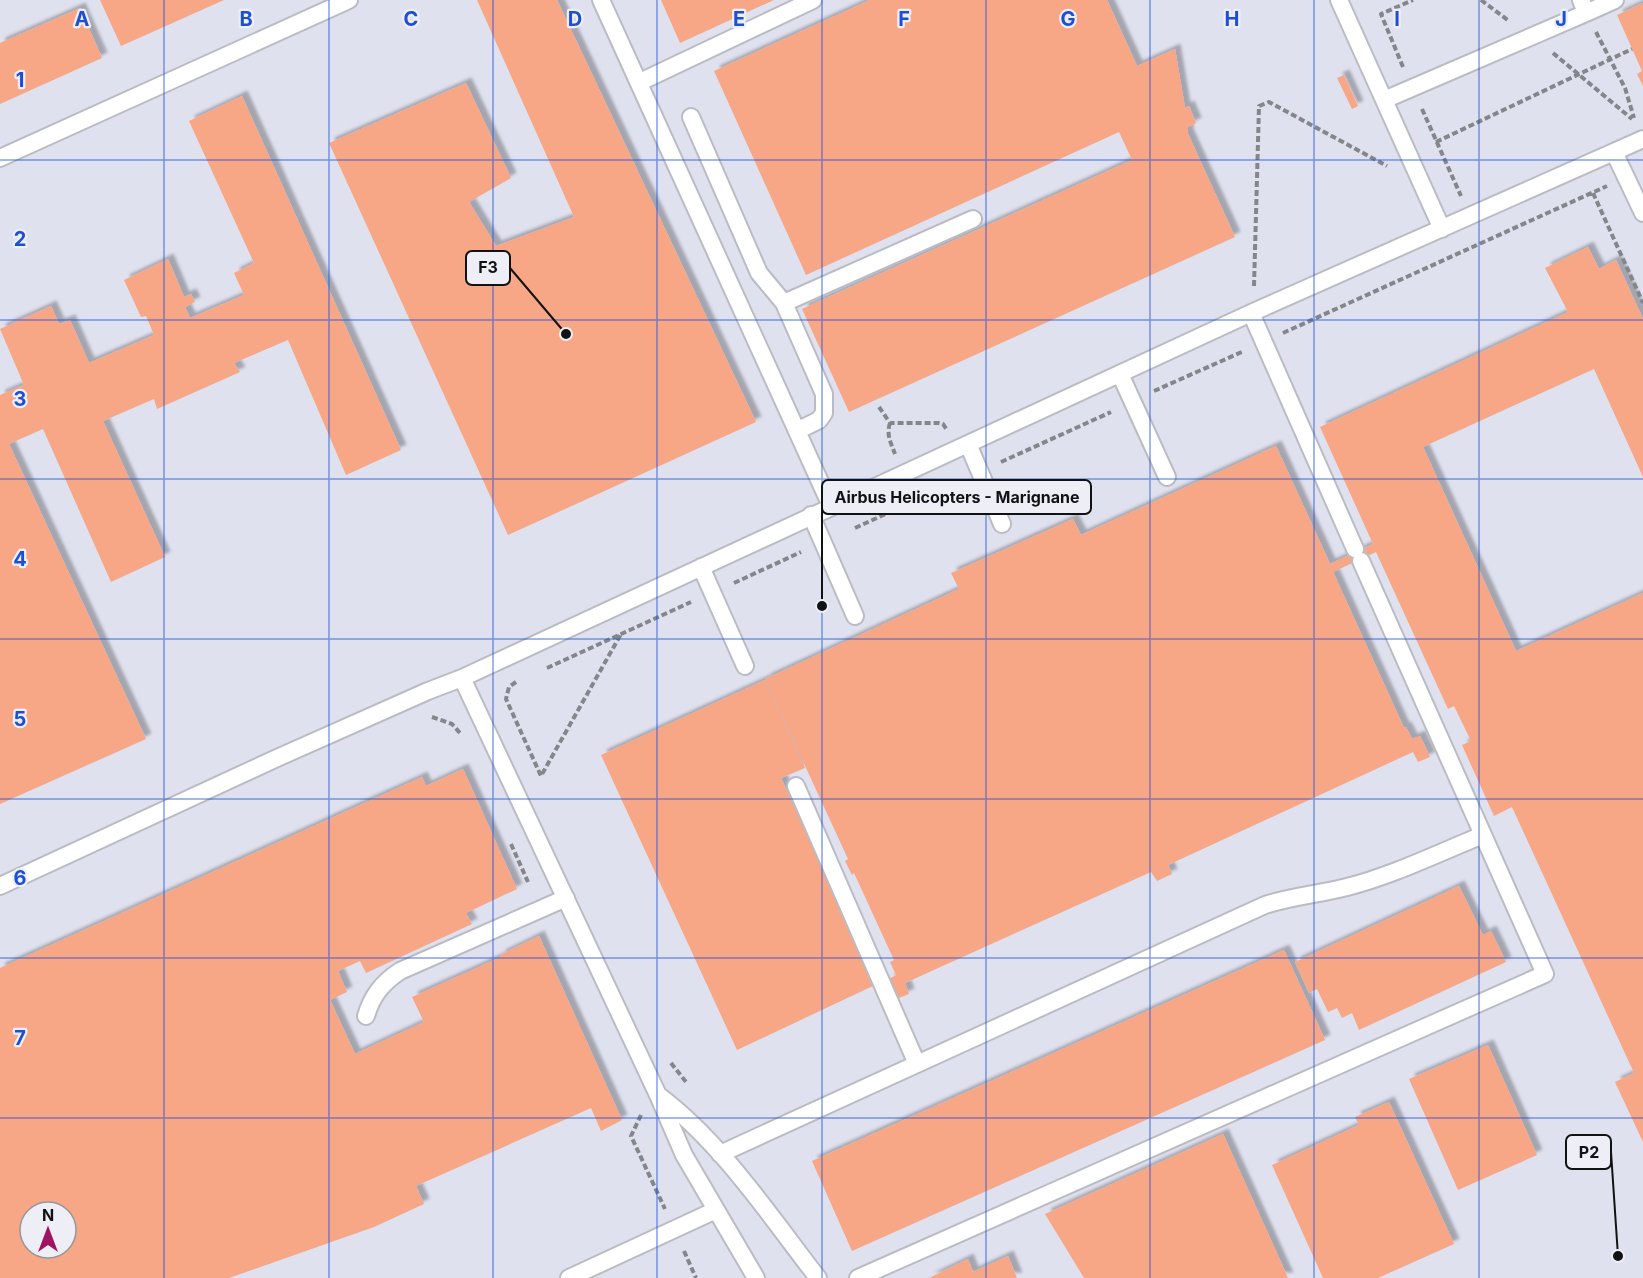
<svg xmlns="http://www.w3.org/2000/svg" width="1643" height="1278" font-family="Inter,sans-serif">
<style>
.built{fill:#dfe1ef;fill-rule:evenodd}
.building{fill:#f7a686;fill-rule:evenodd;filter:url(#shadow)}
.lines{fill:none;stroke-linecap:round;stroke-linejoin:round}
.service-casing{stroke:#bbbcc3;stroke-width:20}
.path{stroke:#85868b;stroke-width:4;stroke-dasharray:6 3;stroke-linecap:butt}
.service{stroke:#fff;stroke-width:16}
.grid{fill:none;stroke:#1d4ed8;stroke-width:1.5;stroke-opacity:0.55}
.grid-label{font-size:20px;text-anchor:middle;font-weight:bold;fill:#1d4ed8;stroke:#eeeff6;stroke-width:4.5;stroke-linejoin:round;paint-order:stroke}
.leader{fill:none;stroke:#111214;stroke-width:2}
.callout-dot{fill:#111214;stroke:#eeeff6;stroke-width:2}
.callout{fill:#eeeff6;stroke:#111214;stroke-width:2}
.callout-label{font-size:16px;text-anchor:middle;font-weight:bold;fill:#111214}
</style>
<defs>
<filter id="shadow"><feDropShadow dx="5.5" dy="-5.5" stdDeviation="1.5" flood-color="#0004"/></filter>
</defs>
<rect width="100%" height="100%" fill="#eeeff6"/>
<path class="built" d="M 0,0 L 1643,0 L 1643,1278 L 0,1278 ZM 30,1212 L 66,1212 L 66,1248 L 30,1248 Z"/>
<path class="building" d="M 100,0 L 224,0 L 121,46 Z
M 477,0 L 557,0 L 756,422 L 508,535 L 329,143 L 466,83 L 511,178 L 469,202 L 496,246 L 574,217 Z
M 661,0 L 774,0 L 680,43 Z
M 870,0 L 1107,0 L 1137,66 L 1175,49 L 1185,108 L 1189,106 L 1196,123 L 1188,127 L 1188,134 L 1235,237 L 849,412 L 802,309 L 1132,160 L 1119,132 L 806,275 L 714,71 Z
M 1643,3 L 1643,86 L 1637,74 L 1642,71 L 1617,15 Z
M 80,8 L 102,58 L 0,104 L 0,43 Z
M 1344,75 L 1358,106 L 1352,109 L 1337,78 Z
M 242,96 L 401,450 L 346,475 L 288,340 L 234,363 L 240,372 L 157,409 L 154,399 L 103,421 L 165,557 L 111,582 L 43,429 L 9,444 L 146,739 L 0,804 L 0,395 L 24,385 L 0,329 L 51,306 L 59,324 L 70,320 L 89,363 L 154,335 L 146,316 L 141,317 L 124,280 L 168,259 L 184,297 L 191,294 L 195,302 L 185,307 L 190,318 L 244,295 L 234,273 L 254,263 L 189,121 Z
M 1588,247 L 1599,269 L 1616,260 L 1643,319 L 1643,477 L 1594,369 L 1423,447 L 1516,651 L 1643,593 L 1643,1142 L 1615,1082 L 1634,1073 L 1512,807 L 1494,816 L 1462,745 L 1471,741 L 1454,706 L 1448,709 L 1376,552 L 1333,572 L 1404,728 L 1406,727 L 1412,739 L 1420,736 L 1430,757 L 1418,762 L 1413,752 L 1168,865 L 1172,874 L 1157,881 L 1151,872 L 905,983 L 909,994 L 899,998 L 889,979 L 896,975 L 890,962 L 894,960 L 854,873 L 852,875 L 845,861 L 848,859 L 765,679 L 959,589 L 951,573 L 1073,519 L 1081,535 L 1276,446 L 1330,564 L 1373,544 L 1320,427 L 1568,312 L 1545,268 Z
M 765,680 L 805,768 L 781,778 L 875,985 L 737,1050 L 601,755 Z
M 463,769 L 517,889 L 466,913 L 472,924 L 366,973 L 360,961 L 338,971 L 347,992 L 330,1000 L 355,1054 L 424,1022 L 412,997 L 501,957 L 500,955 L 539,936 L 622,1120 L 601,1131 L 591,1108 L 416,1186 L 424,1204 L 374,1227 L 229,1278 L 0,1278 L 0,968 L 422,777 L 426,786 ZM 30,1212 L 66,1212 L 66,1248 L 30,1248 Z
M 1459,886 L 1483,935 L 1491,931 L 1506,962 L 1359,1030 L 1352,1013 L 1342,1018 L 1337,1008 L 1328,1012 L 1317,989 L 1309,993 L 1295,962 Z
M 1284,950 L 1325,1040 L 852,1251 L 812,1161 Z
M 1488,1045 L 1537,1155 L 1458,1190 L 1409,1079 Z
M 1389,1102 L 1454,1244 L 1378,1278 L 1323,1278 L 1272,1165 L 1359,1125 L 1355,1117 Z
M 1223,1134 L 1288,1278 L 1084,1278 L 1045,1214 Z
M 1008,1256 L 1017,1278 L 929,1278 L 968,1259 L 973,1272 Z"/>
<g class="lines">
<defs>
<path id="service" d="M 601,0 L 831,506
M 1339,0 L 1442,229
M 1586,13 L 1615,0
M 640,82 L 813,0
M 1384,100 L 1586,13 L 1581,0
M 691,117 L 759,273 L 784,303 L 824,394 L 824,413 L 819,420 L 797,431
M 1614,152 L 1643,213
M 0,158 L 349,0
M 784,303 L 973,219
M 1251,313 L 1355,549
M 1120,374 L 1167,477
M 968,444 L 1002,524
M 811,515 L 855,616
M 701,567 L 745,666
M 462,678 L 658,1095
M 796,786 L 917,1064
M 0,886 L 277,758 L 428,691 L 462,678 L 1251,313 L 1643,139
M 366,1016 C 372,996 382,983 400,971 L 566,898
M 720,1154 L 1265,905 C 1292,896 1320,894 1347,887 C 1394,875 1438,853 1483,835
M 569,1278 L 716,1210
M 756,1278 L 684,1155 L 658,1095 C 722,1143 769,1215 818,1278
M 858,1278 L 1545,974 L 1361,561"/>
</defs>
<use href="#service" class="service-casing"/>
<path class="path" d="M 1481,0 L 1509,21
M 1596,32 L 1625,88 L 1634,118
M 1553,53 L 1632,119
M 1403,67 L 1381,14 L 1413,0
M 1422,109 L 1461,196
M 1436,142 L 1632,49
M 1593,193 L 1643,303
M 1254,286 L 1259,106 L 1269,102 L 1387,166
M 1283,333 L 1607,186
M 1154,391 L 1244,351
M 879,407 L 890,423 L 938,423 L 943,424 L 947,430
M 890,423 C 886,435 891,443 895,454
M 1001,462 L 1111,412
M 855,528 L 958,481
M 734,583 L 801,552
M 547,668 L 691,602
M 516,682 L 509,687 L 506,699 L 541,776 L 621,634
M 432,717 L 452,724 L 460,733
M 511,844 L 528,882
M 671,1063 L 686,1082
M 641,1115 L 631,1136 L 665,1209
M 684,1251 L 696,1278"/>
<use href="#service" class="service"/>
</g>
<path class="grid" d="M 164,0 L 164,1278M 329,0 L 329,1278M 493,0 L 493,1278M 657,0 L 657,1278M 822,0 L 822,1278M 986,0 L 986,1278M 1150,0 L 1150,1278M 1314,0 L 1314,1278M 1479,0 L 1479,1278M 0,160 L 1643,160M 0,320 L 1643,320M 0,479 L 1643,479M 0,639 L 1643,639M 0,799 L 1643,799M 0,958 L 1643,958M 0,1118 L 1643,1118"/>
<g class="grid-label">
<text x="82" y="26">A</text>
<text x="246" y="26">B</text>
<text x="411" y="26">C</text>
<text x="575" y="26">D</text>
<text x="739" y="26">E</text>
<text x="904" y="26">F</text>
<text x="1068" y="26">G</text>
<text x="1232" y="26">H</text>
<text x="1397" y="26">I</text>
<text x="1561" y="26">J</text>
<text x="20" y="87">1</text>
<text x="20" y="246">2</text>
<text x="20" y="406">3</text>
<text x="20" y="566">4</text>
<text x="20" y="726">5</text>
<text x="20" y="885">6</text>
<text x="20" y="1045">7</text>
</g>
<path class="leader" d="M566 334L510 268M822 606L822 497M1618 1256L1611 1152"/>
<g class="callout-dot">
<circle cx="566" cy="334" r="6"/>
<circle cx="822" cy="606" r="6"/>
<circle cx="1618" cy="1256" r="6"/>
</g>
<g class="callout">
<rect x="466" y="251" width="44" height="34" rx="6"/>
<rect x="822" y="480" width="269" height="34" rx="6"/>
<rect x="1566" y="1135" width="45" height="34" rx="6"/>
</g>
<g class="callout-label">
<text x="488" y="273">F3</text>
<text x="957" y="503">Airbus Helicopters - Marignane</text>
<text x="1589" y="1158">P2</text>
</g>
<g transform="translate(48 1230)"><circle r="28" fill="#eeeff6" stroke="#96979c" stroke-width="1.5"/>
<path d="M0-4.5L10 22L0 15L-10 22Z" fill="#9e1462"/>
<text y="-9" font-size="16" font-weight="bold" text-anchor="middle" fill="#111214">N</text>
</g>
</svg>
